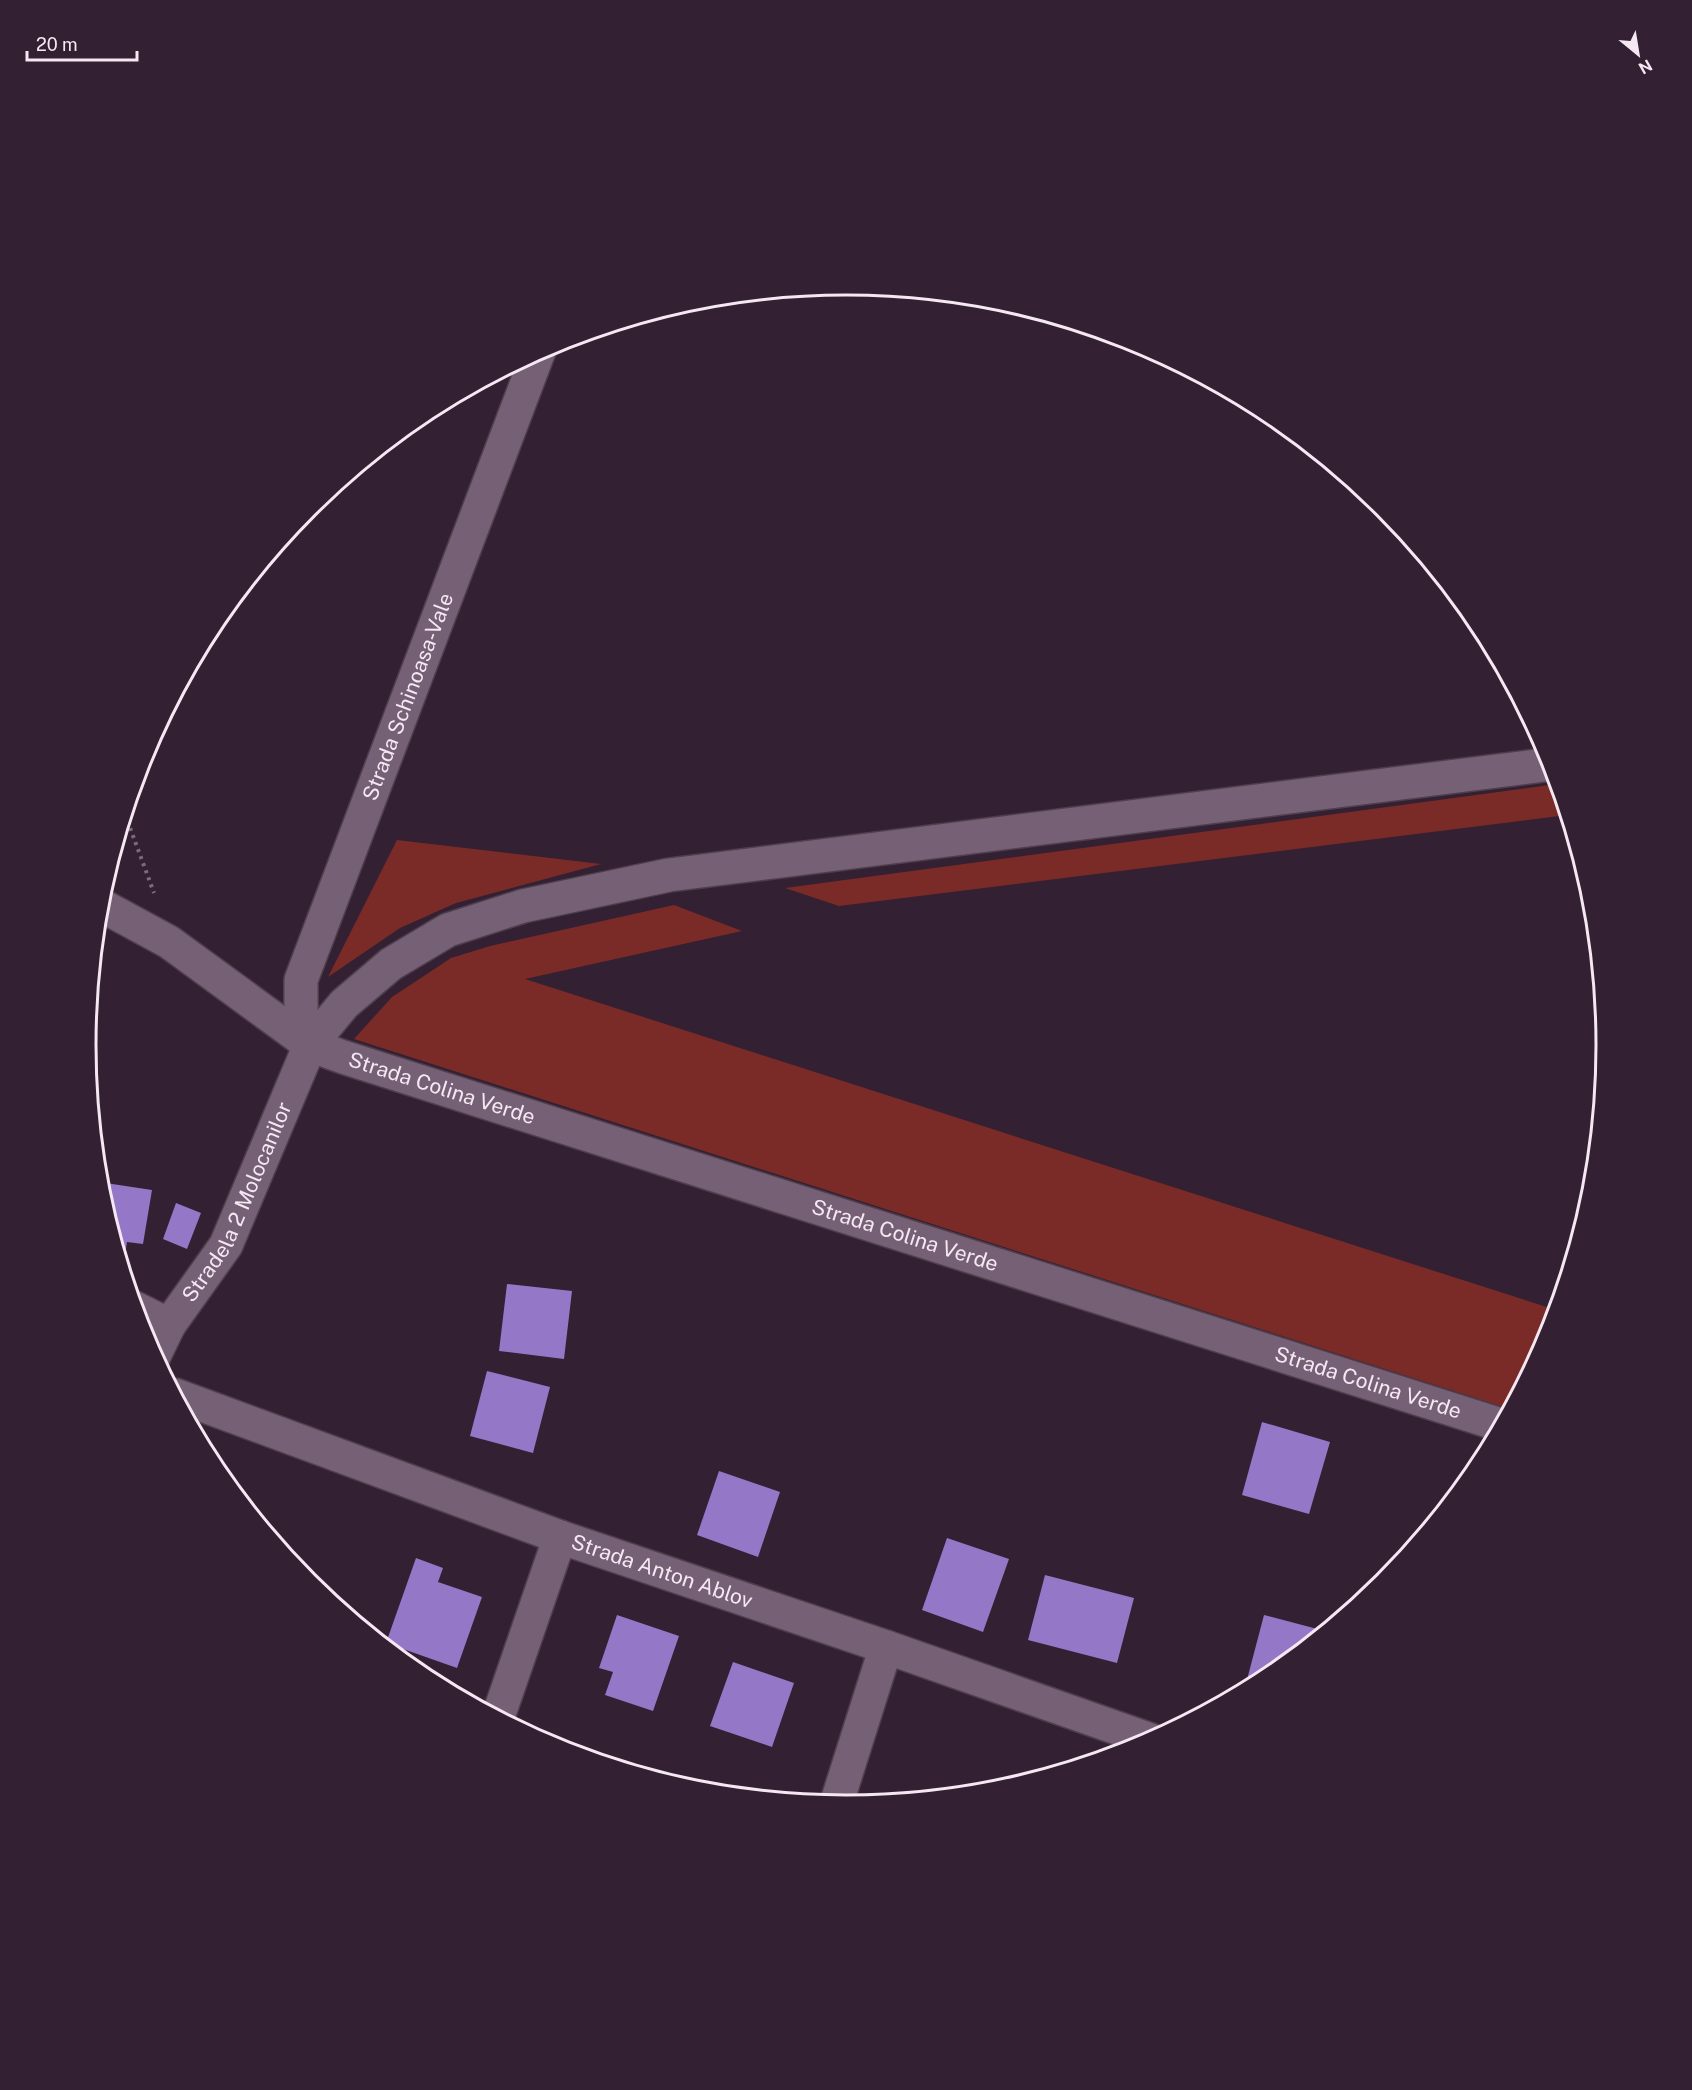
<svg xmlns="http://www.w3.org/2000/svg" width="1692" height="2090" font-family="'Public Sans',sans-serif">
<style>
.green{fill:#7a2b27}
.building{fill:#9477c7}
.lines{fill:none;stroke-linecap:round;stroke-linejoin:round}
.minor-casing{stroke:#4f3f4d;stroke-width:36}
.path{stroke:#7c6c7b;stroke-width:4;stroke-dasharray:3 4.5;stroke-linecap:butt}
.minor{stroke:#766075;stroke-width:33}
.labels{text-anchor:middle;stroke-width:4.5;stroke-linejoin:round;paint-order:stroke}
.street-label{font-size:21px;fill:#f5e8f3;stroke:#332032}
.rim{fill:none;stroke:#f5e8f3;stroke-width:3}
</style>
<rect width="100%" height="100%" fill="#332032"/>
<path class="green" d="M 1558,784 L 1567,815 L 839,906 L 785,888 Z
M 397,840 L 601,864 L 456,903 L 400,928 L 328,977 Z
M 674,905 L 742,931 L 525,979 L 1556,1310 L 1548,1336 L 1510,1409 L 354,1039 L 392,997 L 451,958 L 490,946 Z"/>
<path class="building" d="M 89,1078 L 94,1079 L 91,1096 Z
M 99,1182 L 152,1190 L 143,1244 L 127,1242 L 125,1255 L 119,1254 L 100,1193 Z
M 176,1203 L 201,1213 L 187,1249 L 163,1239 Z
M 507,1284 L 572,1291 L 564,1359 L 499,1351 Z
M 487,1371 L 550,1387 L 533,1453 L 470,1436 Z
M 1262,1422 L 1330,1442 L 1309,1514 L 1242,1495 Z
M 719,1471 L 780,1492 L 758,1557 L 697,1535 Z
M 947,1538 L 1009,1559 L 983,1632 L 922,1610 Z
M 416,1558 L 443,1568 L 438,1582 L 482,1597 L 457,1668 L 386,1643 Z
M 1045,1575 L 1134,1598 L 1117,1663 L 1028,1640 Z
M 617,1615 L 679,1636 L 653,1711 L 605,1695 L 613,1672 L 599,1668 Z
M 1264,1615 L 1325,1631 L 1268,1678 L 1244,1691 Z
M 733,1662 L 794,1683 L 772,1747 L 710,1726 Z
M 429,1679 L 444,1684 L 442,1687 L 428,1680 Z"/>
<g class="lines">
<defs>
<g id="minor">
<path id="s1" d="M 99,904 L 169,942 L 310,1045 L 343,1057 L 1501,1425"/>
<path id="s2" d="M 310,1045 L 301,1012 L 301,980 L 539,351"/>
<path d="M 135,1308 L 169,1325"/>
<path id="s3" d="M 154,1356 L 169,1325 L 226,1245 L 310,1045 L 344,1004 L 391,964 L 448,930 L 523,906 L 669,875 L 1552,764"/>
<path id="s4" d="M 175,1395 L 560,1537 L 886,1647 L 1151,1740"/>
<path d="M 498,1717 L 560,1537"/>
<path d="M 836,1805 L 886,1647"/>
</g>
</defs>
<use href="#minor" class="minor-casing"/>
<path class="path" d="M 125,814 L 154,893"/>
<use href="#minor" class="minor"/>
</g>
<g class="labels">
<g class="street-label">
<text dy="7" stroke="none"><textPath href="#s2" startOffset="369">Strada Schinoasa-Vale</textPath></text>
<text dy="7" stroke="none"><textPath href="#s1" startOffset="393">Strada Colina Verde</textPath></text>
<text dy="7" stroke="none"><textPath href="#s3" startOffset="176">Stradela 2 Molocanilor</textPath></text>
<text dy="7" stroke="none"><textPath href="#s1" startOffset="879">Strada Colina Verde</textPath></text>
<text dy="7" stroke="none"><textPath href="#s1" startOffset="1365">Strada Colina Verde</textPath></text>
<text dy="7" stroke="none"><textPath href="#s4" startOffset="518">Strada Anton Ablov</textPath></text>
</g>
</g>
<path d="M0 0H1692V2090H0ZM96 1045a750 750 0 1 1 1500 0a750 750 0 1 1-1500 0Z" fill="#332032" fill-rule="evenodd"/>
<path class="rim" d="M96 1045a750 750 0 1 1 1500 0a750 750 0 1 1-1500 0Z"/>
<g transform="translate(1638 54) rotate(150)" stroke="#332032" stroke-width="4.5" paint-order="stroke">
<path d="M0-4.5L10 22L0 15L-10 22Z" fill="#f5e8f3"/>
<text y="-9" font-size="16" font-weight="bold" text-anchor="middle" fill="#f5e8f3">N</text>
</g>
<path d="M27 51v9h110v-9" fill="none" stroke="#f5e8f3" stroke-width="3"/>
<text x="36" y="51" font-size="18" fill="#f5e8f3" stroke="#332032" stroke-width="4.5" paint-order="stroke">20 m</text>
</svg>
